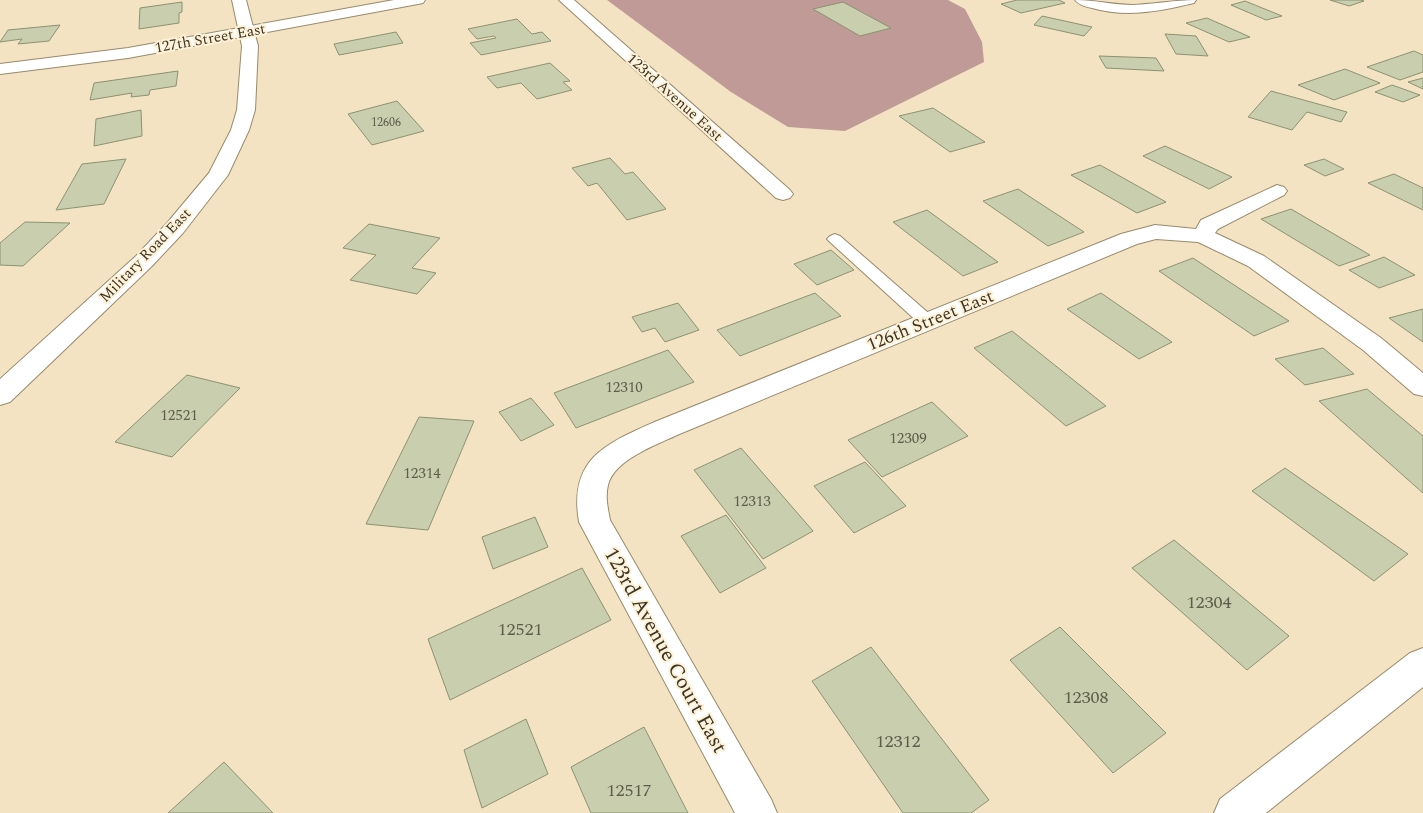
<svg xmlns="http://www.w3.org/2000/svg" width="1423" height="813" font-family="Spectral,serif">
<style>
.forest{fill:#c09a97}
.building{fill:#c9cfae;stroke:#8c9271}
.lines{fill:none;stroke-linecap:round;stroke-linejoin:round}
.lane-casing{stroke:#988a6b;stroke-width:2}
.street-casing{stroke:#988a6b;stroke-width:2}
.secondary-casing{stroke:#988a6b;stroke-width:2}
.lane{fill:#fff;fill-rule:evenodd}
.street{fill:#fff;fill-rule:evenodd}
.secondary{fill:#fff;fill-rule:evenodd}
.labels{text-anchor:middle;stroke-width:4;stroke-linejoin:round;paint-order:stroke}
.far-number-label{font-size:12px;fill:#5e5c4a}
.far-street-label{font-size:15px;fill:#3b3528;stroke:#fef1d6}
.number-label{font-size:15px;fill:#5e5c4a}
.street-label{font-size:18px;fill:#3b3528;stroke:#fef1d6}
.near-number-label{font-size:18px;fill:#5e5c4a}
.near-street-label{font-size:21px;fill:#3b3528;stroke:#fef1d6}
</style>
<rect width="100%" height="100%" fill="#f3e3c2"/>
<path class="forest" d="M 607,0 L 948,0 L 965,9 L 982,42 L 984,62 L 845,131 L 788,127 L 731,92 Z"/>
<path class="building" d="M 1017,0 L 1059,0 L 1065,3 L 1021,13 L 1001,4 Z
M 1330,0 L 1360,0 L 1364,1 L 1349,6 Z
M 1245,1 L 1282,16 L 1266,20 L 1231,5 Z
M 182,2 L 182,12 L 179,13 L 179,23 L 139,29 L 140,8 Z
M 843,2 L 891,28 L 860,36 L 813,9 Z
M 1042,16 L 1092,27 L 1084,36 L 1034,25 Z
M 1207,18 L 1250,37 L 1229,42 L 1186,23 Z
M 517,19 L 532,34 L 542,32 L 551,41 L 481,55 L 470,43 L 496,38 L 494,36 L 477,39 L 468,29 Z
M 60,25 L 49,41 L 18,44 L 22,39 L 0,42 L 8,30 Z
M 396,32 L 403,43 L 339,55 L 334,44 Z
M 1165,34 L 1196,36 L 1208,56 L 1176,54 Z
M 1414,51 L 1423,55 L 1423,72 L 1400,80 L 1367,67 Z
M 1099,56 L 1156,58 L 1164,71 L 1106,68 Z
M 550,63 L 570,81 L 563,82 L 572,90 L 537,99 L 521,83 L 497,88 L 487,77 Z
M 1345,69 L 1380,83 L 1334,100 L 1298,85 Z
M 178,71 L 176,86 L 150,90 L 149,95 L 131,97 L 132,93 L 90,100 L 94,83 Z
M 1423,78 L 1423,89 L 1408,82 Z
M 1392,85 L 1420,95 L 1403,102 L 1375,92 Z
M 1271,91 L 1347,112 L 1341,122 L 1307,112 L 1292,130 L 1248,117 Z
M 397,101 L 424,131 L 372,145 L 348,114 Z
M 933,108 L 985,142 L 950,152 L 899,116 Z
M 141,110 L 142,136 L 94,146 L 96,119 Z
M 1165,146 L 1232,177 L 1209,189 L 1143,156 Z
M 610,158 L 625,174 L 633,172 L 666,209 L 627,220 L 597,183 L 588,186 L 572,168 Z
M 126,159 L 104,204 L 56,210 L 82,164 Z
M 1324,159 L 1344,169 L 1325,176 L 1304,165 Z
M 1100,165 L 1166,202 L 1137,213 L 1071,175 Z
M 1394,174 L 1423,188 L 1423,210 L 1368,183 Z
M 1018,189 L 1084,232 L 1048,246 L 983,201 Z
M 1291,209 L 1370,255 L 1339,266 L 1261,219 Z
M 927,210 L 998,262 L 963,276 L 893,222 Z
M 25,222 L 70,223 L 23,266 L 0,265 L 0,243 Z
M 369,224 L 440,238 L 412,268 L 436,273 L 417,294 L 350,280 L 376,255 L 343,248 Z
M 831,250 L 854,270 L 817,285 L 794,264 Z
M 1384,257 L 1415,275 L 1379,288 L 1349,270 Z
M 1193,258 L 1289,321 L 1254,336 L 1159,271 Z
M 815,293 L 841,316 L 740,356 L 717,330 Z
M 1101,293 L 1172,342 L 1139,359 L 1067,309 Z
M 678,303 L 699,330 L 665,342 L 655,328 L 642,332 L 632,317 Z
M 1423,309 L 1423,342 L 1389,318 Z
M 1012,331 L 1106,406 L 1066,426 L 974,348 Z
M 1323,348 L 1354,374 L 1305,385 L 1275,359 Z
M 668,350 L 694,382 L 576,428 L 554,393 Z
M 187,375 L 240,388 L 172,457 L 115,442 Z
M 1367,389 L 1423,436 L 1423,493 L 1319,401 Z
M 531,398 L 554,425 L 521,441 L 499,412 Z
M 932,402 L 968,436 L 882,477 L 848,440 Z
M 419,417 L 474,421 L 428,530 L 366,524 Z
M 741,448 L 813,531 L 763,559 L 694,470 Z
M 865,462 L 906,506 L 854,533 L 814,486 Z
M 1285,468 L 1408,554 L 1374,581 L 1252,491 Z
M 726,515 L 766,568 L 720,593 L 681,536 Z
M 535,517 L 548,547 L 493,569 L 482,537 Z
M 1174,540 L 1289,636 L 1247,670 L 1132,568 Z
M 582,568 L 611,620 L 450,700 L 428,639 Z
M 1060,627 L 1166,733 L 1113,773 L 1010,660 Z
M 871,647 L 989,800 L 971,813 L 903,813 L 812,681 Z
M 526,719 L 548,774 L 482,808 L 464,750 Z
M 644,727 L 688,813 L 591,813 L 571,767 Z
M 224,762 L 273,813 L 168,813 Z"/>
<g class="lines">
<defs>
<path id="lane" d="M 835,234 L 840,236 L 933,317 L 935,321 L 933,325 L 927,326 L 921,325 L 830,242 L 827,239 L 830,236 Z"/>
<path id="street" d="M 394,0 L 425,0 L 423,3 L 418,4 L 128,58 L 0,74 L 0,64 L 128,48 Z
M 559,0 L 574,0 L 790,190 L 793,194 L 790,198 L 783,200 L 776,198 Z
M 1075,0 C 1095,0 1114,5 1133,5 C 1155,4 1175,0 1196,0 L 1194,3 C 1160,11 1127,18 1092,8 C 1086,7 1079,5 1075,0 Z
M 1277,185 L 1284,187 L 1287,191 L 1284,195 L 1218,229 L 1215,233 L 1264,256 L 1381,338 L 1423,373 L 1423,396 L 1414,394 L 1363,350 L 1248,266 L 1198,242 L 1156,239 L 1137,244 L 677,435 C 656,445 614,460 608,485 C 605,497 608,509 610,520 L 771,799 L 777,813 L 735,813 L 579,522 C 568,458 607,443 657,421 L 1121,234 L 1155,225 L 1196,229 L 1201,220 Z
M 1423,648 L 1423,687 L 1266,813 L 1214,813 L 1220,799 L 1410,653 Z"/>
<path id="secondary" d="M 232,0 L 246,0 L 258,46 L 255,110 L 249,130 L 228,175 L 183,233 L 152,266 L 10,402 L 0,405 L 0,379 L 136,256 L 167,223 L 209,173 L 231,130 L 237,110 L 242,46 Z"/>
</defs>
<use href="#lane" class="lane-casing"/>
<use href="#street" class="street-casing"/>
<use href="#secondary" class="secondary-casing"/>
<use href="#lane" class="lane"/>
<use href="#street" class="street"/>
<use href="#secondary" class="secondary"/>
</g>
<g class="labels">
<g class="far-number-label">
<text x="386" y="126">12606</text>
</g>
<g class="far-street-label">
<text transform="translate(210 38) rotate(-10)" y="5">127th Street East</text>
<text transform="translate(675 97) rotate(42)" y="5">123rd Avenue East</text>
<text transform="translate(145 255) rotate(-46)" y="5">Military Road East</text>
</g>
<g class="number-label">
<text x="624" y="392">12310</text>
<text x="179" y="420">12521</text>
<text x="908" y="443">12309</text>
<text x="422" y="478">12314</text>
<text x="752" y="506">12313</text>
</g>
<g class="street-label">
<text transform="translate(930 320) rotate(-22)" y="6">126th Street East</text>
</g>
<g class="near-number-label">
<text x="1209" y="608">12304</text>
<text x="520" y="635">12521</text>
<text x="1086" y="703">12308</text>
<text x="898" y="747">12312</text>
<text x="629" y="796">12517</text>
</g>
<g class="near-street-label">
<text transform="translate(666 650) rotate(61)" y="7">123rd Avenue Court East</text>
</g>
</g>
</svg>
